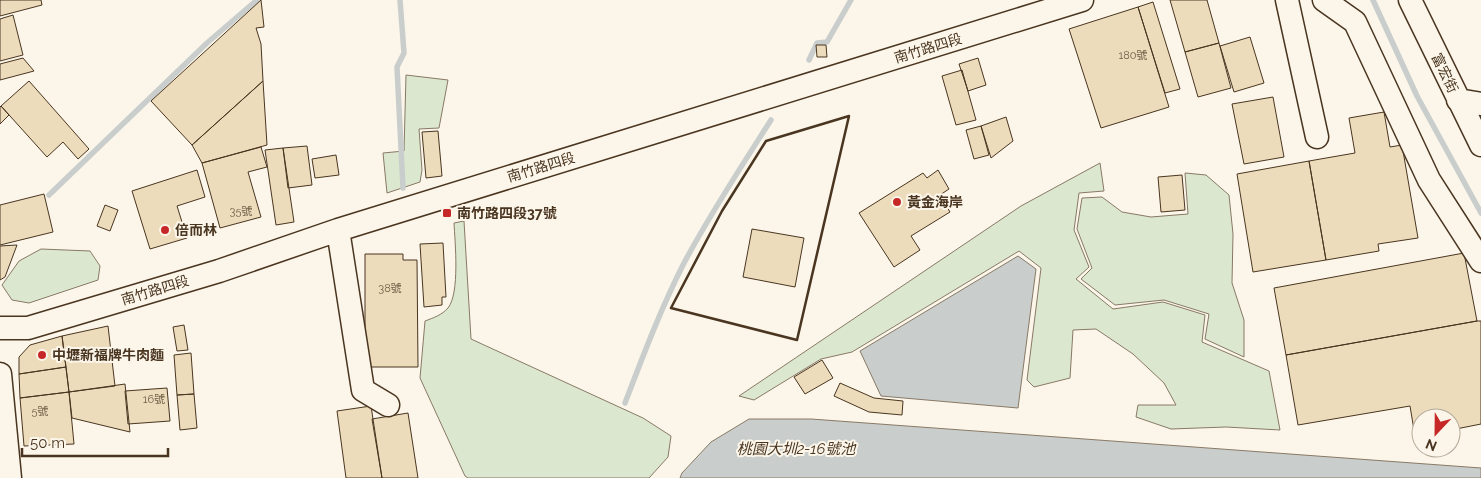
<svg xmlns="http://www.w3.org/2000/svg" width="1481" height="478" font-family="Raleway,'Noto Sans TC',sans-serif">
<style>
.green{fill:#dce7d0;stroke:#887966}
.water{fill:#c9cecd;stroke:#887966}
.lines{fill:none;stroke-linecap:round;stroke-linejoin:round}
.stream{stroke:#c9cecd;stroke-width:5.5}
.building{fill:#ecdcbc;stroke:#4a3520}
.minor-casing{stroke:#4a3520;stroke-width:25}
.minor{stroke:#fbf6e9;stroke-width:22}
.wall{stroke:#4a3520;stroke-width:2.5}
.poi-dot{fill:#c62828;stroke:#fbf6e9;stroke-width:2}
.labels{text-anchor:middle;stroke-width:4;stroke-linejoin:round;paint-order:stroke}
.number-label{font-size:11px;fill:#725f47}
.street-label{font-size:14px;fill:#4a3520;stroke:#fbf6e9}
.poi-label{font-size:14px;font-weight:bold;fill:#4a3520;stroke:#fbf6e9;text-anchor:start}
.water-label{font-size:15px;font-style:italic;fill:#4a3520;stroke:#fbf6e9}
</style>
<rect width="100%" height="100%" fill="#fbf6e9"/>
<path class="green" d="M 406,75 L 448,80 L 439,128 L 419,129 L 422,170 L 420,182 L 387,193 L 383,153 L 404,151 Z
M 1100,163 L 1104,191 L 1079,193 L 1074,230 L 1089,267 L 1076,279 L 1113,309 L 1163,302 L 1205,315 L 1202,342 L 1269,371 L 1280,430 L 1226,427 L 1171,429 L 1136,417 L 1138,405 L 1176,405 L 1164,383 L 1133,354 L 1096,329 L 1073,330 L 1070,378 L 1034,387 L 1027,380 L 1041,268 L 1019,251 L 852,352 L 821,359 L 754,400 L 739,396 L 1021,206 Z
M 1185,173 L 1206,175 L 1229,195 L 1233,234 L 1232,283 L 1244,320 L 1244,357 L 1205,339 L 1209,314 L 1164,300 L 1115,305 L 1081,279 L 1092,268 L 1077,229 L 1082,198 L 1102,197 L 1122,212 L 1151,217 L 1188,214 Z
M 464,221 L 471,339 L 643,418 L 671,436 L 668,457 L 649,478 L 468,478 L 465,476 L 420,378 L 425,321 C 433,318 442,315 448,308 C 460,293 455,242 454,223 Z
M 41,249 L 90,251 L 100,266 L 98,280 L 29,303 L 12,300 L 2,285 L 19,261 Z"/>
<path class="water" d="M 1018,256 L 1036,269 L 1018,408 L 881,396 L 860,351 Z
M 749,419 L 811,419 L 1481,468 L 1481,478 L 680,478 L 682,473 L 711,442 Z"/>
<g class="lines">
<path class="stream" d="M 400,0 L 404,53 L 397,67 L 403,188
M 1373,0 L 1417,96 L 1481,213
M 809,60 L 817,43 L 827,42 L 851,0
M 49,195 L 207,43 L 257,0
M 625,403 C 643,356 661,308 684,263 C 710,214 741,167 771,120"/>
</g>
<path class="building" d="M 0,0 L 41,0 L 42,5 L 0,16 Z
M 261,0 L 264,27 L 256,28 L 261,44 L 263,81 L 192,145 L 151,101 Z
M 1170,0 L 1207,0 L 1219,43 L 1185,52 Z
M 1153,2 L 1180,89 L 1165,93 L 1138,7 Z
M 1138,7 L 1169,107 L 1101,128 L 1069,29 Z
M 13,15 L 23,55 L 0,61 L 0,19 Z
M 1250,37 L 1264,83 L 1234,92 L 1220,46 Z
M 1219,43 L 1231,88 L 1198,97 L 1185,52 Z
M 816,45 L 826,45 L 827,57 L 817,57 Z
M 23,58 L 34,71 L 0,80 L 0,64 Z
M 978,58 L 986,85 L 968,91 L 959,64 Z
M 962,70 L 976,120 L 956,125 L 942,76 Z
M 29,81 L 89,149 L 78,159 L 63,142 L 47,157 L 1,106 Z
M 263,81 L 267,145 L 202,163 L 192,145 Z
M 1273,97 L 1284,157 L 1244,164 L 1232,104 Z
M 1,106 L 9,115 L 0,124 L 0,107 Z
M 1384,112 L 1390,147 L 1402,145 L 1418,238 L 1378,244 L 1379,251 L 1326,260 L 1309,161 L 1355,153 L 1349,118 Z
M 1006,117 L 1013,141 L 991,158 L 981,126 Z
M 981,126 L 989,155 L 974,159 L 966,130 Z
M 438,131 L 442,176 L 426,178 L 422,132 Z
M 307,146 L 312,185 L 288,188 L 283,148 Z
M 261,147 L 267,167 L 248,172 L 261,217 L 220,228 L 202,163 Z
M 283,148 L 294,222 L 276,225 L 265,150 Z
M 336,155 L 339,175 L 315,178 L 312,159 Z
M 1309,161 L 1326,260 L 1253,272 L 1237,174 Z
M 197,170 L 205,197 L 177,206 L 187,238 L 150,249 L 132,191 Z
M 938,170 L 949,189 L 940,195 L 950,212 L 911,236 L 920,250 L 894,267 L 859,213 L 923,173 L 927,178 Z
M 1182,175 L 1185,210 L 1161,212 L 1158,177 Z
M 44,194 L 53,232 L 0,245 L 0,205 Z
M 105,205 L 118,210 L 110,231 L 97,226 Z
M 752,229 L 804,238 L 795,287 L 743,277 Z
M 443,243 L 446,297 L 442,297 L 442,305 L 424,307 L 420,244 Z
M 17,245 L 5,277 L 0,280 L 0,246 Z
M 1464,253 L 1477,321 L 1286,355 L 1274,288 Z
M 365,254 L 403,254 L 403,260 L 417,260 L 418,367 L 365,367 Z
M 1477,321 L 1481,321 L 1481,424 L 1451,430 L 1451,418 L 1421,418 L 1421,435 L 1415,436 L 1410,406 L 1298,425 L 1286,355 Z
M 184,325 L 188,350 L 177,351 L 173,327 Z
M 108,326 L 115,386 L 69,392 L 62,336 Z
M 62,336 L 66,367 L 19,374 L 19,357 L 30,345 Z
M 191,353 L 194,394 L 177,395 L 174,355 Z
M 822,360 L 833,378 L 805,394 L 794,377 Z
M 66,367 L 69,392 L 20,398 L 19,374 Z
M 840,383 L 874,398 L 903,401 L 902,415 L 869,412 L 834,396 Z
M 125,384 L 130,432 L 72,418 L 69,392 Z
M 167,388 L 170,421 L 128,424 L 125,391 Z
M 69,392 L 74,444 L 24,446 L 20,398 Z
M 194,394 L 197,428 L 180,430 L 177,395 Z
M 371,406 L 382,478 L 346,478 L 337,411 Z
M 408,413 L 418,478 L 382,478 L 372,419 Z"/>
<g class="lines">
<defs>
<path id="minor" d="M 1287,0 L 1317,137
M 1324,0 L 1355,22 L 1429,180 L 1481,261
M 1410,0 L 1481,145
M 1458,100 L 1481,104
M 338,230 L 363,390 L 388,405
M 0,328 L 28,328 L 219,271 L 338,230 L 1082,0
M 0,374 L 10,478"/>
</defs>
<use href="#minor" class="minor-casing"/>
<use href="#minor" class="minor"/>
<path class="wall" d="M 849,116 L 797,340 L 671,308 L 722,211 L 766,141 Z"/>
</g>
<g class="poi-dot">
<circle cx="897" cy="202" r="5"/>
<rect x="442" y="208" width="10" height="10" rx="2.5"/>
<circle cx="165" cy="230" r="5"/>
<circle cx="42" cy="355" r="5"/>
</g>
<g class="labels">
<g class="number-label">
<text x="1133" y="59">180號</text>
<text x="241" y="215">35號</text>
<text x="390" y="292">38號</text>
<text x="154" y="403">16號</text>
<text x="40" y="415">5號</text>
</g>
<g class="street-label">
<text transform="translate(928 48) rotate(-17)" y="5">南竹路四段</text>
<text transform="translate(1445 73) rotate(64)" y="5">富宏街</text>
<text transform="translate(541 167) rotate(-17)" y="5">南竹路四段</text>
<text transform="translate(155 290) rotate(-17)" y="5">南竹路四段</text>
</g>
<g class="poi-label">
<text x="907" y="207">黃金海岸</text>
<text x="457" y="218">南竹路四段37號</text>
<text x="175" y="235">倍而林</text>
<text x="52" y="360">中壢新福牌牛肉麵</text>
</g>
<g class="water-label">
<text x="796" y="454">桃園大圳2-16號池</text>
</g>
</g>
<g transform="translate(1436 433) rotate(202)"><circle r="24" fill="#fbf6e9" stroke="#b4a999"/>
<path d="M0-4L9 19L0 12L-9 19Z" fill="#c62828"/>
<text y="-8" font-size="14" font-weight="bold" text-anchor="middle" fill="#4a3520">N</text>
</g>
<path d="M22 448v8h146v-8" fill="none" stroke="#4a3520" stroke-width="2.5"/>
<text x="30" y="448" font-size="15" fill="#4a3520" stroke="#fbf6e9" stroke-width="4" paint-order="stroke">50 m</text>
</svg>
